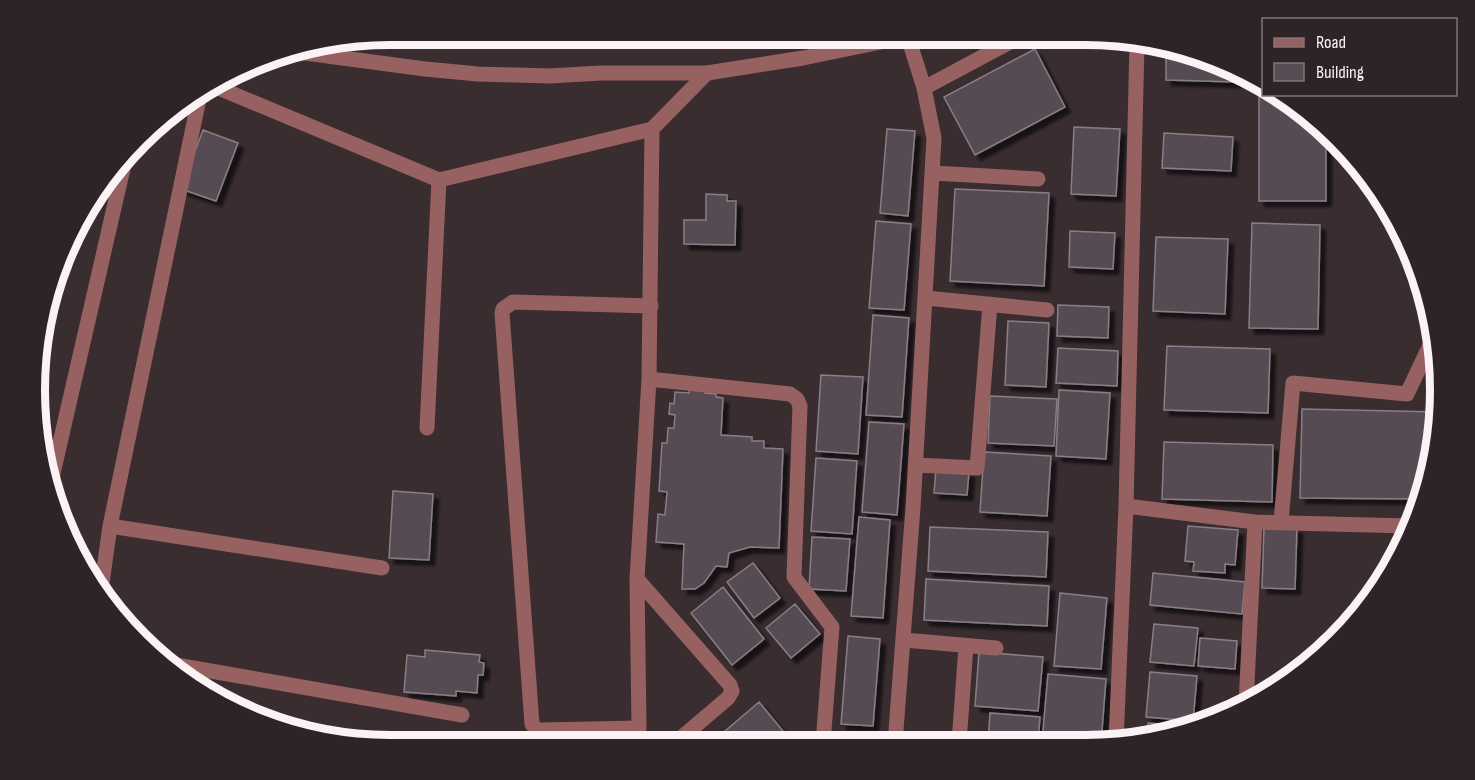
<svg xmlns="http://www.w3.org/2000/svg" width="1475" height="780" font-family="'Sofia Sans Condensed',sans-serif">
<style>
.building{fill:#564c53;stroke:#897e85;stroke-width:1.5;filter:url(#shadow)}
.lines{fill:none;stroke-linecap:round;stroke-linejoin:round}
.minor{stroke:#986161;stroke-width:15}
.tertiary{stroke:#986161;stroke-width:15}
.rim{fill:none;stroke:#faf2f4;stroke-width:8}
</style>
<defs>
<filter id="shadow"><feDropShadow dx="5.5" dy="5.5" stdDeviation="1.5" flood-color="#0009"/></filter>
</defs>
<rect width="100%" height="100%" fill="#392d30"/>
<path class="building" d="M 1035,49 L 1065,107 L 975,155 L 944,97 Z
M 1166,51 L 1236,69 L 1236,82 L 1166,80 Z
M 1259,84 L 1264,87 L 1264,94 L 1273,94 L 1326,136 L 1326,201 L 1259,201 Z
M 1074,127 L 1120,129 L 1116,196 L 1071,194 Z
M 887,129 L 915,131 L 908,216 L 880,213 Z
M 203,130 L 238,143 L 216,201 L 181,189 Z
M 1164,133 L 1233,137 L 1231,171 L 1162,168 Z
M 955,189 L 1049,193 L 1044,286 L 950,281 Z
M 706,194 L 727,195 L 727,201 L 736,201 L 735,245 L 684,244 L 684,220 L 706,220 Z
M 876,221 L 911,224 L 904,310 L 869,308 Z
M 1252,223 L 1320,225 L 1318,329 L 1249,328 Z
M 1070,231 L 1115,233 L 1113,269 L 1069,267 Z
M 1156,237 L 1228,239 L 1225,314 L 1153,311 Z
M 46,301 L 50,301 L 42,349 Z
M 1058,305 L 1109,307 L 1108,338 L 1057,336 Z
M 873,315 L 909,318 L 902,417 L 866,415 Z
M 1008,321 L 1049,323 L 1046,387 L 1005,385 Z
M 1167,346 L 1270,349 L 1268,413 L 1164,410 Z
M 1058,348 L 1118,351 L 1117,386 L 1056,383 Z
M 821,375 L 863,377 L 858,454 L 816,451 Z
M 690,386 L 705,386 L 705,393 L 716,394 L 716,397 L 723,398 L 721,435 L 752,437 L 752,441 L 764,441 L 764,448 L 783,449 L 779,548 L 750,547 L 729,553 L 727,567 L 716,566 L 704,583 L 695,589 L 682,589 L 684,544 L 656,542 L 658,514 L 665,515 L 667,492 L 659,491 L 662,443 L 667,443 L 668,428 L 674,428 L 675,415 L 669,414 L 670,403 L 674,404 L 675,392 L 689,393 Z
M 1059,390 L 1110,393 L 1106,459 L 1056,456 Z
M 990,396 L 1057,399 L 1054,446 L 988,443 Z
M 1302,409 L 1440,412 L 1417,499 L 1300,498 Z
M 869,422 L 904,424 L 897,515 L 862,512 Z
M 1164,442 L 1273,445 L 1272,502 L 1162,499 Z
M 984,452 L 1051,456 L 1047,516 L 980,512 Z
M 816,458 L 857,461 L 852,534 L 811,531 Z
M 936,469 L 969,472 L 967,495 L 934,493 Z
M 393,491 L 433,494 L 429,560 L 389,558 Z
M 859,517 L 890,520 L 883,618 L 851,616 Z
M 1188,526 L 1238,530 L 1235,565 L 1225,564 L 1225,573 L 1193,571 L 1194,562 L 1185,561 Z
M 930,527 L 1048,532 L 1046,577 L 928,571 Z
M 1264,527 L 1297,528 L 1295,589 L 1262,588 Z
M 812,537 L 850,539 L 846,591 L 809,589 Z
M 753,563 L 780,598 L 754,618 L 727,582 Z
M 1153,573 L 1245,582 L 1242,614 L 1150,605 Z
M 926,579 L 1049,586 L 1047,626 L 924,620 Z
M 723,587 L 764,639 L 732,665 L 691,613 Z
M 1060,593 L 1107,598 L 1101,669 L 1054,666 Z
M 795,604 L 820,634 L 791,658 L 766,628 Z
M 1154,624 L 1198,628 L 1194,666 L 1150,662 Z
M 848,636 L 880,639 L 873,726 L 841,724 Z
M 1200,638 L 1237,641 L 1235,669 L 1198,666 Z
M 425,650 L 480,655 L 479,662 L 484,663 L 483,675 L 478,675 L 477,693 L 456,691 L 456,696 L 404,692 L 407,655 L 425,657 Z
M 979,652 L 1043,657 L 1038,711 L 975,706 Z
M 1150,672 L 1197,676 L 1193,721 L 1146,717 Z
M 1048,674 L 1106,679 L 1101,743 L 1042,743 Z
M 759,702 L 788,737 L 780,743 L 710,744 Z
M 990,713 L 1040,717 L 1038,743 L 988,743 Z
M 1148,723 L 1191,727 L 1147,738 Z"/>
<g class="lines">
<path class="minor" d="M 214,86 L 439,180 L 652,129 L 707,73
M 924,88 L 1023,35
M 933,173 L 1038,179
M 926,298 L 1047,310
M 649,379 L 790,394 L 797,399 L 800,406 L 794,577 L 832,627 L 823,743
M 427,428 L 439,180
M 916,465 L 977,468 L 990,304
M 51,482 L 125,160
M 1126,506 L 1255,522 L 1410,526
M 1281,522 L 1293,383 L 1407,394 L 1431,343
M 110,526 L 382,568
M 637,579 L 730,685 L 732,691 L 728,698 L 674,744
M 101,590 L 110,526 L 200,94
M 904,640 L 996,648
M 176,665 L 462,715
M 1246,704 L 1255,522
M 639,728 L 541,730 L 536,729 L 532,724 L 502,313 L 503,309 L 513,302 L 651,306
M 1116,742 L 1126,506 L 1137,43
M 895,743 L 913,508 L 934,138 L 924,88 L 908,37
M 959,743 L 966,646
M 638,744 L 639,728 L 637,579 L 649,379 L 652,129"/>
<path class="tertiary" d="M 290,51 L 425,69 L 478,74 L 549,76 L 601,73 L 707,73 L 803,58 L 915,35"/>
</g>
<path d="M0 0H1475V780H0ZM390 45H1085A345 345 0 0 1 1430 390V390A345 345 0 0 1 1085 735H390A345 345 0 0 1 45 390V390A345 345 0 0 1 390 45Z" fill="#2e2326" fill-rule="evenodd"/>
<path class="rim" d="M390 45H1085A345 345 0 0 1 1430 390V390A345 345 0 0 1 1085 735H390A345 345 0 0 1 45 390V390A345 345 0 0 1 390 45Z"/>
<rect x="1262" y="18" width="195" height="78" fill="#2e2326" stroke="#807678" stroke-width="1.5"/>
<rect x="1274" y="38" width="30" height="9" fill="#986161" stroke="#807678" stroke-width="1.5"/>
<text x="1316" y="48" font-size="18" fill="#faf2f4">Road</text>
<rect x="1274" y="63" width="30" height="18" fill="#564c53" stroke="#807678" stroke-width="1.5"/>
<text x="1316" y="78" font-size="18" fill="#faf2f4">Building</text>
</svg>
